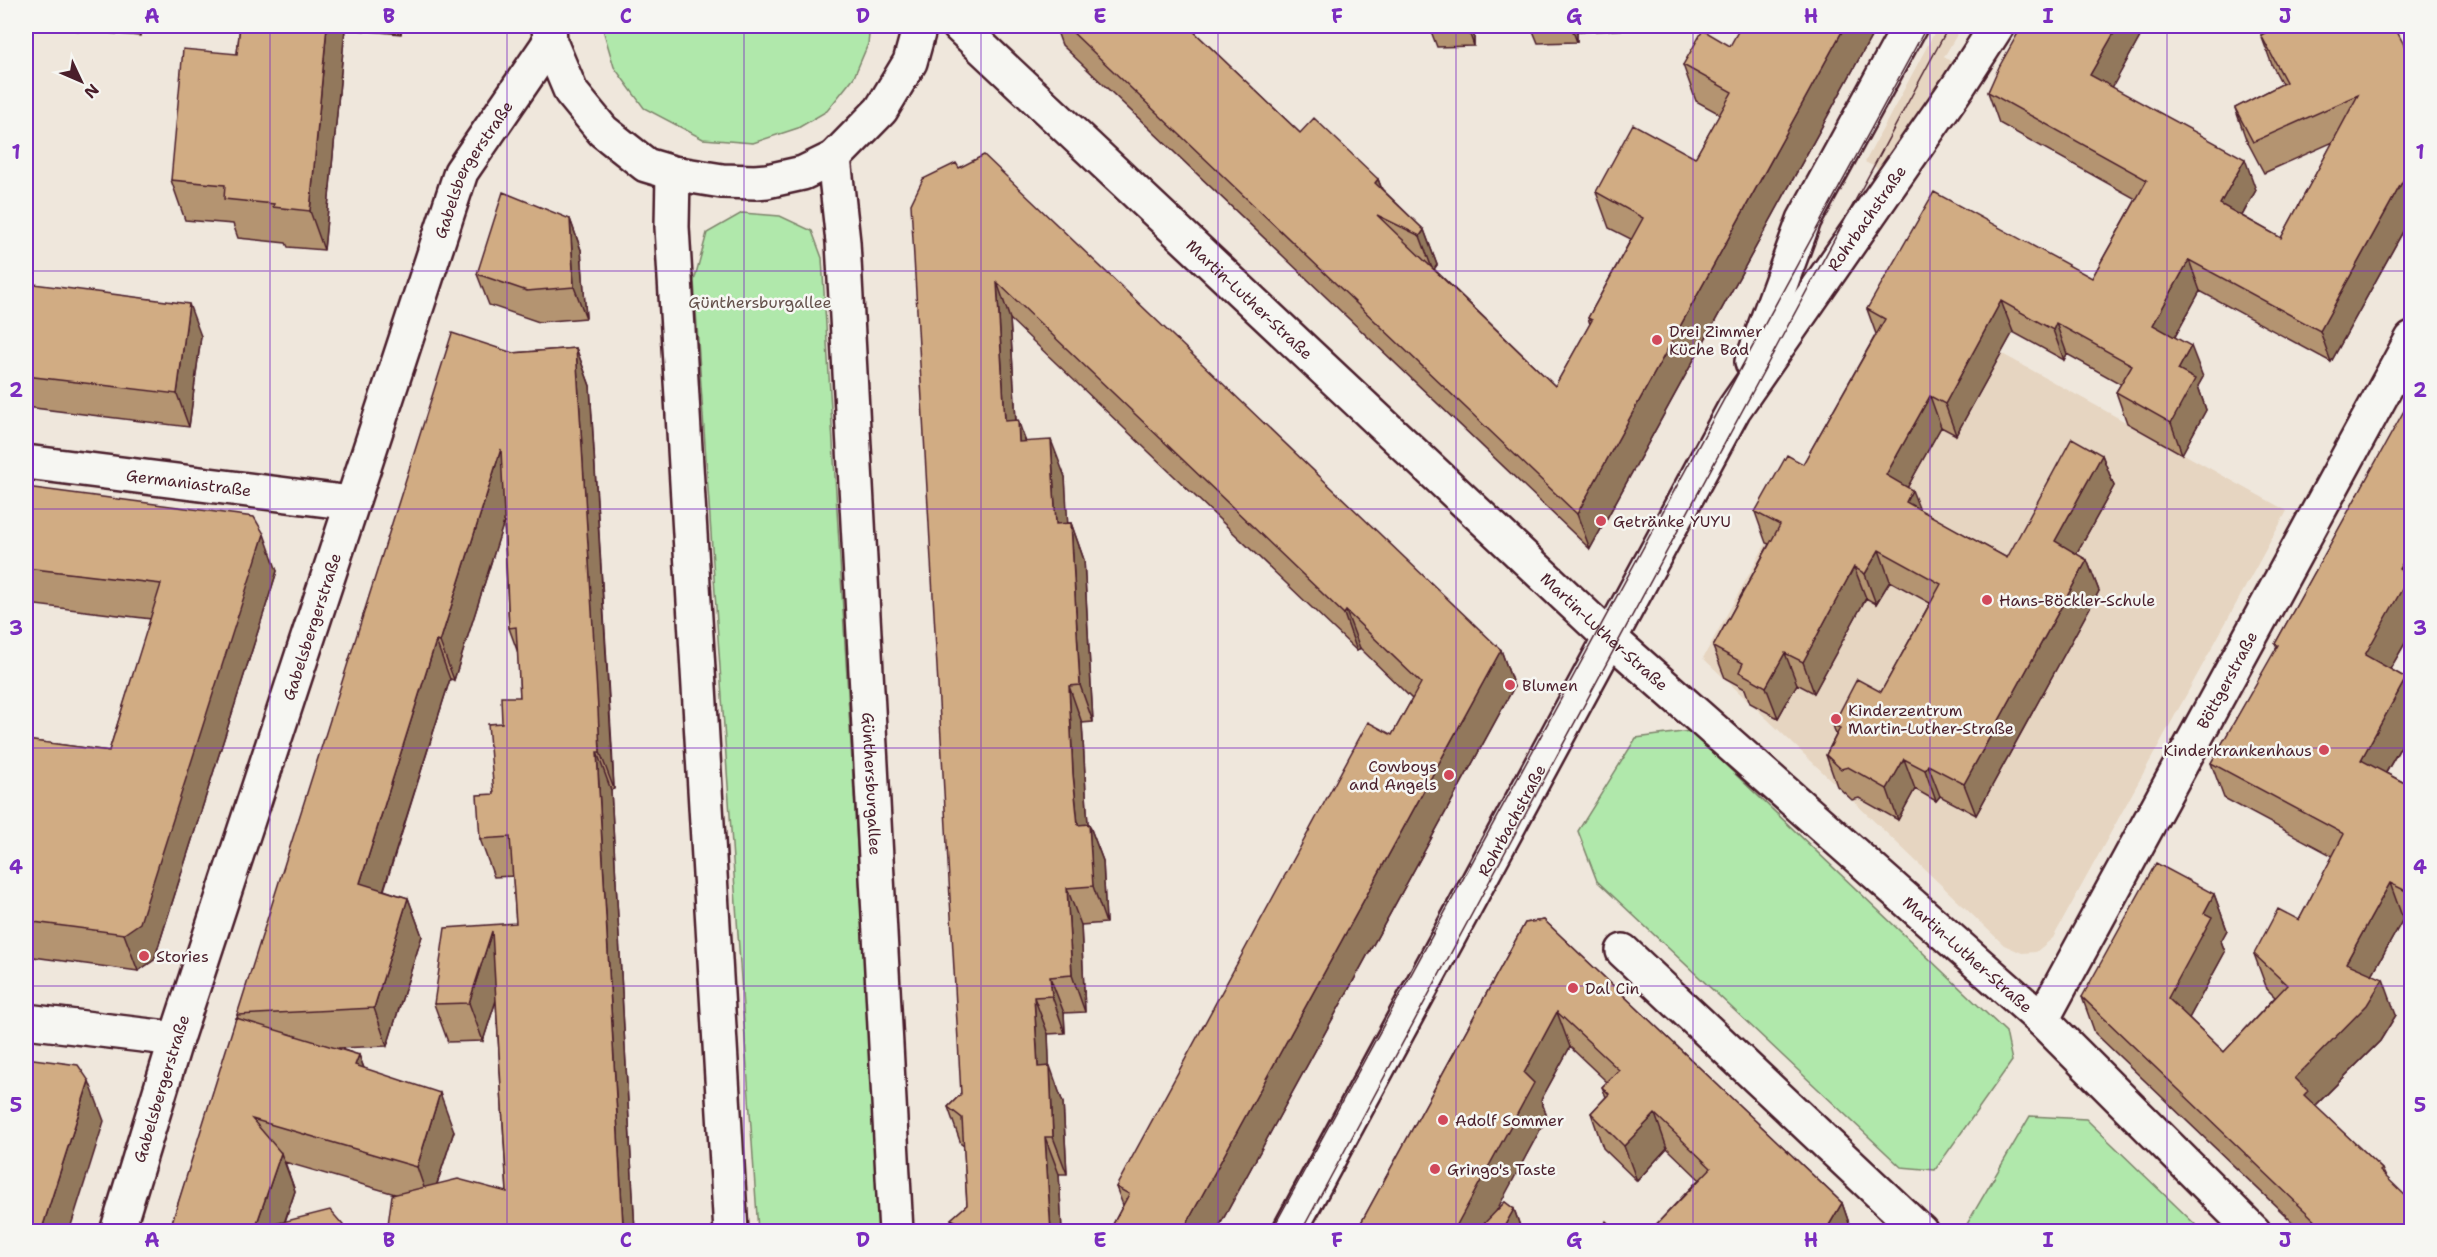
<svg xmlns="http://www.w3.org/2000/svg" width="2437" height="1257" font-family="'Shantell Sans',sans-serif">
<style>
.built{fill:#e6d5c1}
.green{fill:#b0e8ab;stroke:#7d846b;stroke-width:1.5}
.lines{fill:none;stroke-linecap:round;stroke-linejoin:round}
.minor-casing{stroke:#4a1f2b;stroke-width:38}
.minor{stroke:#f6f6f2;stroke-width:33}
.tram{stroke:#4a1f2b;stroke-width:1.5}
.wall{fill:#b49471;stroke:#4a1f2b;stroke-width:1.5;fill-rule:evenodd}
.shaded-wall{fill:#92785c;stroke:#4a1f2b;stroke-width:1.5}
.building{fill:#d1ac83;stroke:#4a1f2b;stroke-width:1.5}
.grid{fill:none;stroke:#7b2cbf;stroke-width:1.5;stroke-opacity:0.55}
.poi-dot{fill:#d1495b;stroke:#f6f6f2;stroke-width:2}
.labels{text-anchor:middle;stroke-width:5;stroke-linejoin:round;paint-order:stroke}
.street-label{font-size:16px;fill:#4a1f2b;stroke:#f6f6f2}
.park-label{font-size:16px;fill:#64514b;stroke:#f6f6f2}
.poi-label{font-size:16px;fill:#4a1f2b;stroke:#f6f6f2;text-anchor:start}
.neatline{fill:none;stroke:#7b2cbf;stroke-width:2}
.grid-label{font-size:20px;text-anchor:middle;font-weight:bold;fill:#7b2cbf}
</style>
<rect width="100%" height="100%" fill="#efe7dc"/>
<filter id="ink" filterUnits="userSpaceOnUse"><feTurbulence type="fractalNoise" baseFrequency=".0167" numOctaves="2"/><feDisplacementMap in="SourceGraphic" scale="12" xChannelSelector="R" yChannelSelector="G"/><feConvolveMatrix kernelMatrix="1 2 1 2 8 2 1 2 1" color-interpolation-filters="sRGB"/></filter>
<g filter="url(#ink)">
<path class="built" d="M 1938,26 L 1962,26 L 1944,57 L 1955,64 L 1879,169 L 1865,162 Z
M 1901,298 L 2287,511 L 2053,938 L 2036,952 L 2022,953 L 2004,945 L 1703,658 Z"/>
<path class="green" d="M 602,26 L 870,26 L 868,44 L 854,77 L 827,111 L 798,128 L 753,143 L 703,139 L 644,108 L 614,67 Z
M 742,213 L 780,216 L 812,231 L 822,258 L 880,1231 L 758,1231 L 694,281 L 707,233 Z
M 1690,731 L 2006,1032 L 2012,1061 L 1935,1170 L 1901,1167 L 1597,881 L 1578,831 L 1636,738 Z
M 2030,1116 L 2086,1119 L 2202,1231 L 1969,1231 L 1967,1224 Z"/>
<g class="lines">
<defs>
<g id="minor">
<path d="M 549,26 L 550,42 L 571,92 L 603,131 L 646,165 L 673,173 L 722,181 L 755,182 L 767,181 L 803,173 L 834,158 L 881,110 L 910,62 L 920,26"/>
<path id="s1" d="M 959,26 L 1610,638 L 2042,1020 L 2254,1232"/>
<path id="s2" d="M 834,158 L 843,242 L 896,1232"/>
<path d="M 673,173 L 672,227 L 731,1232"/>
<path d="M 1752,362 L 1804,220 L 1910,26"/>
<path id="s3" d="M 26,462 L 351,503"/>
<path d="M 1623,951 L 1921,1232"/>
<path id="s4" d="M 2042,1020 L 2412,339"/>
<path d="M 26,1021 L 176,1039"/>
<path id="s5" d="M 117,1232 L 176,1039 L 461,172 L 550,42"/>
<path id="s6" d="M 1289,1232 L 1734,409 L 1959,85 L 1997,26"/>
</g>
</defs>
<use href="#minor" class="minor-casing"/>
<use href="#minor" class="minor"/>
<path class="tram" d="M 1271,1232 L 1927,26
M 1301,1232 L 1949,26"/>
</g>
<path class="wall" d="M 27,26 L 141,26 L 140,36 Z
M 240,26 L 402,26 L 401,34 L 345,29 L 324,250 L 288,247 L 286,243 L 238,238 L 233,224 L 185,220 L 171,180 L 237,54 Z
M 1055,26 L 1188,26 L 1300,133 L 1378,179 L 1382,189 L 1424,230 L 1437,265 L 1434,269 L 1555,386 L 1590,324 L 1588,318 L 1631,239 L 1609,228 L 1596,192 L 1695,158 L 1720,114 L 1696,101 L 1683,65 L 1730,46 L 1748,26 L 1877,26 L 1590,549 L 1062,45 Z
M 1429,26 L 1474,26 L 1474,46 L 1437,47 Z
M 1531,26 L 1651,26 L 1651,28 L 1577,32 L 1577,42 L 1538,43 Z
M 2022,26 L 2146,26 L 2112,87 L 2256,190 L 2242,216 L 2281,238 L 2333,142 L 2264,173 L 2246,139 L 2235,108 L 2282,84 L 2272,65 L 2261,35 L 2412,60 L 2412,215 L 2331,362 L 2200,291 L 2175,337 L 2203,377 L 2198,386 L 2206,410 L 2182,454 L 2127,423 L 2116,392 L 2121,384 L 2067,354 L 2064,360 L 2013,332 L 1956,435 L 1941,427 L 1907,488 L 1919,510 L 2007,558 L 2102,455 L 2114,486 L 2076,554 L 2087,560 L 2099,591 L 1976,815 L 1940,796 L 1936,801 L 1915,789 L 1898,820 L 1859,798 L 1852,800 L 1837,786 L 1826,755 L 1836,735 L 1833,725 L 1881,692 L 1930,603 L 1890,581 L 1876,604 L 1866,598 L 1814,693 L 1797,684 L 1778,718 L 1750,703 L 1745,689 L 1725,678 L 1713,647 L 1769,544 L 1766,543 L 1755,512 L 1803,464 L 1876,334 L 1867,309 L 2092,278 L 2136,199 L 1999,123 L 1988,92 Z
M 959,168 L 1501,650 L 1514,687 L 1216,1232 L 1109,1232 L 1123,1205 L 1116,1187 L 1392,735 L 1412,699 L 1360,648 L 1357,651 L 1010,319 L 1016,420 L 1026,442 L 1065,477 L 1067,523 L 1071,523 L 1084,560 L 1093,722 L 1082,723 L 1087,811 L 1088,824 L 1089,824 L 1103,861 L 1106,923 L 1081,925 L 1085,1012 L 1064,1013 L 1065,1033 L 1048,1034 L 1049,1066 L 1063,1103 L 1067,1174 L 1059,1174 L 1062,1232 L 956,1232 L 951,1219 L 967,1205 L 964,1146 L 961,1144 L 948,1107 L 961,1094 Z
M 570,219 L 581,250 L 586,318 L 539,322 L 489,305 L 477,274 Z
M 26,283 L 201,336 L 189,427 L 26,407 Z
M 576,348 L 590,386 L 612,747 L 614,789 L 611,790 L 635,1232 L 395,1194 L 285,1162 L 295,1191 L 285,1222 L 349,1232 L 169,1232 L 238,1019 L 237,1015 L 513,353 ZM 504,521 L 509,628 L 518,653 L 520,697 L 502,723 L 494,794 L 480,839 L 494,877 L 513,876 L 516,923 L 434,1004 L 448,1042 L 483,1041 L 496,1000 L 507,1192 L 437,1184 L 454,1131 L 364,1068 L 359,1055 L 338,1048 L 387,1046 L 422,936 L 408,898 L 384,890 L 450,679 L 454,680 Z
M 2412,398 L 2412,631 L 2390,669 L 2406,678 L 2412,692 L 2412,727 L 2386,773 L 2412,787 L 2412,923 L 2403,919 L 2372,975 L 2396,1015 L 2380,1041 L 2315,1106 L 2382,1169 L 2412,1232 L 2303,1232 L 2095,1033 L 2082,997 L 2214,894 L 2227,930 L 2221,941 L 2225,952 L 2189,1018 L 2224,1052 L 2275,997 L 2267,989 L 2254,954 L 2299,920 L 2333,856 L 2224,798 L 2211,763 L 2277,648 L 2275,644 Z
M 26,487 L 277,571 L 154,960 L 138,971 L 26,956 L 26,740 L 109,751 L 151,619 L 28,604 L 27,611 L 26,610 Z
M 1544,920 L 1842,1203 L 1852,1232 L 1649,1232 L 1699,1179 L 1667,1148 L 1637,1181 L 1603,1148 L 1591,1113 L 1606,1097 L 1602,1087 L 1607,1082 L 1570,1047 L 1541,1100 L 1547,1117 L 1495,1212 L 1505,1202 L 1514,1209 L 1522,1232 L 1356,1232 L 1525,923 Z"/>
<path class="shaded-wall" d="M 136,26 L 141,26 L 140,36 Z
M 327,26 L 343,26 L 345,29 L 324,250 L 310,211 Z
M 398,26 L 402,26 L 401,34 Z
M 1467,26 L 1474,26 L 1474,46 Z
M 1571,26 L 1575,26 L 1577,32 L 1577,42 Z
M 1845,26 L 1877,26 L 1590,549 L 1577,514 Z
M 2118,26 L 2146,26 L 2102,106 L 2090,75 Z
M 2245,159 L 2256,190 L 2231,235 L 2220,204 Z
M 2412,164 L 2412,215 L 2331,362 L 2320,331 Z
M 1378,179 L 1391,215 L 1375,183 Z
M 570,219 L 581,250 L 586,318 L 574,287 Z
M 1424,230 L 1437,265 L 1433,271 L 1420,236 Z
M 2189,260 L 2200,291 L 2164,356 L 2153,325 Z
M 997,282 L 1010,319 L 1018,457 L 1005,421 Z
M 2001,301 L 2013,332 L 1956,435 L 1945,404 Z
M 189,304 L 201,336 L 189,427 L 177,394 Z
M 2056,323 L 2067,354 L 2064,360 L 2053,330 Z
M 2191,346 L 2203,377 L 2198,386 L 2206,410 L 2182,454 L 2171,423 L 2178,370 Z
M 576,348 L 590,386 L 614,789 L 600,752 Z
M 1930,396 L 1941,427 L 1897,506 L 1886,475 Z
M 1018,420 L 1031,457 L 1019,442 Z
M 1051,440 L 1065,477 L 1070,561 L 1056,524 Z
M 501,449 L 515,487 L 454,680 L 440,642 Z
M 2102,455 L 2114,486 L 2066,572 L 2055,541 Z
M 1912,490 L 1924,521 L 1906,502 Z
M 1071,523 L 1084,560 L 1093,722 L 1080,685 Z
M 264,534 L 277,571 L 154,960 L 138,971 L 124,934 Z
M 2412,548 L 2412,631 L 2378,690 L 2365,655 L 2399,569 Z
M 1879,550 L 1890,581 L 1876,604 L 1865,574 Z
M 2087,560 L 2099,591 L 1976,815 L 1964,784 Z
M 1854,567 L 1866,598 L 1814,693 L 1803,662 Z
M 26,598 L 28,604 L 27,611 L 26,607 Z
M 1346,611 L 1360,648 L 1357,651 L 1344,614 Z
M 436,641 L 450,679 L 374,920 L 360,883 Z
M 1501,650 L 1514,687 L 1216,1232 L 1182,1232 Z
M 1785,653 L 1797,684 L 1778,718 L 1766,687 Z
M 2406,678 L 2412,692 L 2412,727 L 2373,795 L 2361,760 Z
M 1069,686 L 1082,723 L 1087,811 L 1091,859 L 1089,824 L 1103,861 L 1106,923 L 1093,886 L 1078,825 L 1073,774 Z
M 597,752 L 611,790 L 635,1232 L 626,1232 L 623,1225 Z
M 1904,759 L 1915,789 L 1898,820 L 1887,789 Z
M 1928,765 L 1940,796 L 1936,801 L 1925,770 Z
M 2390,883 L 2403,919 L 2359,998 L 2346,963 Z
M 1067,888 L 1081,925 L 1085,1012 L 1072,975 Z
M 2214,894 L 2227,930 L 2221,941 L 2225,952 L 2181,1033 L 2168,998 L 2204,913 Z
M 408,898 L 422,936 L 387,1046 L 374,1008 Z
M 492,931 L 506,969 L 483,1041 L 469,1003 Z
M 1050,977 L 1064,1013 L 1065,1033 L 1052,996 Z
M 2383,979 L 2396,1015 L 2380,1041 L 2314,1107 L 2321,1126 L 2295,1078 Z
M 1034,997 L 1048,1034 L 1051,1104 L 1038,1067 Z
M 1557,1012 L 1570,1047 L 1541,1100 L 1547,1117 L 1485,1232 L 1453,1232 L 1524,1073 Z
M 359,1055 L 373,1093 L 355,1065 Z
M 1050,1066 L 1063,1103 L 1067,1174 L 1053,1137 Z
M 89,1081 L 104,1121 L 69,1232 L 41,1232 Z
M 440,1093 L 454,1131 L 430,1205 L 417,1167 Z
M 1655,1114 L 1667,1148 L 1637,1181 L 1624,1146 Z
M 1045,1137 L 1059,1174 L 1062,1232 L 1051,1232 Z
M 281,1153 L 295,1191 L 281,1232 L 255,1229 Z
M 1842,1203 L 1852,1232 L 1825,1232 Z
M 1514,1209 L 1522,1232 L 1501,1232 Z"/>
<path class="building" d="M 240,26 L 327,26 L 310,211 L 273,207 L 274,204 L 224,199 L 225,185 L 171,180 L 183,49 L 237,54 Z
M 1066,26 L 1188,26 L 1300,133 L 1314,118 L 1378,179 L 1375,183 L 1424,230 L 1420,236 L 1377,215 L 1555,386 L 1592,320 L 1588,318 L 1643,218 L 1596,192 L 1633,124 L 1695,158 L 1732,92 L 1683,65 L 1703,30 L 1730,46 L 1741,26 L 1747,28 L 1748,26 L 1845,26 L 1577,514 Z
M 2022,26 L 2118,26 L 2090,75 L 2245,159 L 2220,204 L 2281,238 L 2358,95 L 2253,142 L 2235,108 L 2286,82 L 2261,35 L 2278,26 L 2394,26 L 2412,60 L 2412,164 L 2320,331 L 2189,260 L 2153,325 L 2191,346 L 2178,370 L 2195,379 L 2171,423 L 2116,392 L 2132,365 L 2056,323 L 2053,330 L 2001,301 L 1945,404 L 1930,396 L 1886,475 L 1912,490 L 1906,502 L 2007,558 L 2072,438 L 2102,455 L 2055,541 L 2087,560 L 1964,784 L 1928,765 L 1925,770 L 1904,759 L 1887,789 L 1848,767 L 1841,769 L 1826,755 L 1840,728 L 1833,725 L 1857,679 L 1881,692 L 1941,584 L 1879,550 L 1865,574 L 1854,567 L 1803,662 L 1785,653 L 1766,687 L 1739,672 L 1743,663 L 1713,647 L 1780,525 L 1755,512 L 1787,455 L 1803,464 L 1885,319 L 1867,309 L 1934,192 L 2092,278 L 2147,180 L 1988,92 L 1999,67 Z
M 984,155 L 1501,650 L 1182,1232 L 1109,1232 L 1129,1194 L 1116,1187 L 1368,722 L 1392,735 L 1421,683 L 1346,611 L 1344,614 L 997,282 L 1005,421 L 1018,420 L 1019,442 L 1051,440 L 1056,524 L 1071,523 L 1080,685 L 1069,686 L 1073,774 L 1078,825 L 1089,824 L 1093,886 L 1067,888 L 1072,975 L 1050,977 L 1052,996 L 1034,997 L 1038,1067 L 1050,1066 L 1053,1137 L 1045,1137 L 1051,1232 L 969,1232 L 968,1227 L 951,1219 L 967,1205 L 962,1118 L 948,1107 L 961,1094 L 911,204 L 923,179 L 956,163 L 959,168 Z
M 503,192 L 570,219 L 574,287 L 527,291 L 477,274 Z
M 26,283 L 189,304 L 177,394 L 26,376 Z
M 452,333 L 513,353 L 576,348 L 598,709 L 600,752 L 597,752 L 623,1225 L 628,1225 L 628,1232 L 387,1232 L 392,1195 L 458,1179 L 507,1192 L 492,931 L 469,1003 L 434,1004 L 445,928 L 516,923 L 510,837 L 480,839 L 477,795 L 494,794 L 488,724 L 502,723 L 501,697 L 520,697 L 516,627 L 509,628 L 501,449 L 440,642 L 436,641 L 360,883 L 408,898 L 374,1008 L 237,1015 Z
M 2411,398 L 2412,548 L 2399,569 L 2410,575 L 2365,655 L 2406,678 L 2361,760 L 2412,787 L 2412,894 L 2390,883 L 2346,963 L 2383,979 L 2367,1005 L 2295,1078 L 2308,1091 L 2304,1095 L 2382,1169 L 2380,1171 L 2412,1202 L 2412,1232 L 2327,1232 L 2082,997 L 2156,863 L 2214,894 L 2204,913 L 2212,917 L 2168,998 L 2224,1052 L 2287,985 L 2254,954 L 2278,909 L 2299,920 L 2344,834 L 2211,763 L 2278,645 L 2275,644 Z
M 26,487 L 254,517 L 264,534 L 140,923 L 124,934 L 26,921 L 26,740 L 109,751 L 161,584 L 26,568 Z
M 1544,920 L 1842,1203 L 1825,1232 L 1649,1232 L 1711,1168 L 1655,1114 L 1624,1146 L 1591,1113 L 1609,1094 L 1602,1087 L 1619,1070 L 1557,1012 L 1524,1073 L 1534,1083 L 1453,1232 L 1356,1232 L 1525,923 Z
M 236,1018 L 359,1055 L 355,1065 L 440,1093 L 417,1167 L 252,1119 L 281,1153 L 255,1229 L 330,1210 L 349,1232 L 169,1232 Z
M 26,1058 L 78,1065 L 89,1081 L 41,1232 L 26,1232 Z
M 1505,1202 L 1514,1209 L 1501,1232 L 1476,1232 Z
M 1606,1221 L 1617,1232 L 1601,1232 Z"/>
</g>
<path class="grid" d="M 270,26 L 270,1232M 507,26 L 507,1232M 744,26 L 744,1232M 981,26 L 981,1232M 1218,26 L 1218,1232M 1456,26 L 1456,1232M 1693,26 L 1693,1232M 1930,26 L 1930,1232M 2167,26 L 2167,1232M 26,271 L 2412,271M 26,509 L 2412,509M 26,748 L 2412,748M 26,986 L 2412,986"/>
<g class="poi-dot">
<circle cx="1657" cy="340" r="6"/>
<circle cx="1601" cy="521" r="6"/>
<circle cx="1987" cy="600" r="6"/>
<circle cx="1510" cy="685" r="6"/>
<circle cx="1836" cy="719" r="6"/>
<circle cx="2324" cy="750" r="6"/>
<circle cx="1449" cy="775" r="6"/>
<circle cx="144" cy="956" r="6"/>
<circle cx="1573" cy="988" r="6"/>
<circle cx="1443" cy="1120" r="6"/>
<circle cx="1435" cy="1169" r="6"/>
</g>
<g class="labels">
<g class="street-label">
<text dy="6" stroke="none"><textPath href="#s5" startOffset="1122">Gabelsbergerstraße</textPath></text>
<text dy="6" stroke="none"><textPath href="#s6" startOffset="1168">Rohrbachstraße</textPath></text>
<text dy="6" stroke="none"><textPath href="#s1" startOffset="399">Martin-Luther-Straße</textPath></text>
<text dy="6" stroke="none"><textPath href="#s3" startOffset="164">Germaniastraße</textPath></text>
<text dy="6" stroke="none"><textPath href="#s5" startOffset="636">Gabelsbergerstraße</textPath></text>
<text dy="6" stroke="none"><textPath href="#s1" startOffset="885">Martin-Luther-Straße</textPath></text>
<text dy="6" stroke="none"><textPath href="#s4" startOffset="387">Böttgerstraße</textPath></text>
<text dy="6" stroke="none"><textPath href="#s2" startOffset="627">Günthersburgallee</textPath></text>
<text dy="6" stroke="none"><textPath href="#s6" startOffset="468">Rohrbachstraße</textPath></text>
<text dy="6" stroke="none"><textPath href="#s1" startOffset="1371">Martin-Luther-Straße</textPath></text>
<text dy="6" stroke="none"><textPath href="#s5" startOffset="150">Gabelsbergerstraße</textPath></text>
</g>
<g class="park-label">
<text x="760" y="308">Günthersburgallee</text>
</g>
<g class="poi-label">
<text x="1669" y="337">Drei Zimmer<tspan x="1669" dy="18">Küche Bad</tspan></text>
<text x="1613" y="527">Getränke YUYU</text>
<text x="1999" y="606">Hans-Böckler-Schule</text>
<text x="1522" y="691">Blumen</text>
<text x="1848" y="716">Kinderzentrum<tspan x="1848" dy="18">Martin-Luther-Straße</tspan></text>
<text x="2312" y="756" text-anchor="end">Kinderkrankenhaus</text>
<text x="1437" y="772" text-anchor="end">Cowboys<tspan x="1437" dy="18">and Angels</tspan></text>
<text x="156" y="962">Stories</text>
<text x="1585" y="994">Dal Cin</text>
<text x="1455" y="1126">Adolf Sommer</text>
<text x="1447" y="1175">Gringo's Taste</text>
</g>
</g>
<rect width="2437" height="1257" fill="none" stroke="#f6f6f2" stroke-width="66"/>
<g transform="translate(81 81) rotate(134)" stroke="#f6f6f2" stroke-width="4.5" paint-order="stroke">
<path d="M0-4.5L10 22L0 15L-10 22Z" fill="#4a1f2b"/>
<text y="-9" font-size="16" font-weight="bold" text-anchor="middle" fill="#4a1f2b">N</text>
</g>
<rect x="33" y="33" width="2371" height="1191" class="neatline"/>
<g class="grid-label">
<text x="152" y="23">A</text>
<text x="389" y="23">B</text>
<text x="626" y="23">C</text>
<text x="863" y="23">D</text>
<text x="1100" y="23">E</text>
<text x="1337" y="23">F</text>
<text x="1574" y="23">G</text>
<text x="1811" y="23">H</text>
<text x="2048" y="23">I</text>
<text x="2285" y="23">J</text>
<text x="16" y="159">1</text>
<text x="2420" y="159">1</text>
<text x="16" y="397">2</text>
<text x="2420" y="397">2</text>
<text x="16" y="635">3</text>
<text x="2420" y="635">3</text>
<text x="16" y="874">4</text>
<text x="2420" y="874">4</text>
<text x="16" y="1112">5</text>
<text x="2420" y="1112">5</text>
<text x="152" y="1247">A</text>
<text x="389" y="1247">B</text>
<text x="626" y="1247">C</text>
<text x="863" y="1247">D</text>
<text x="1100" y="1247">E</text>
<text x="1337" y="1247">F</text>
<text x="1574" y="1247">G</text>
<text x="1811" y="1247">H</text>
<text x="2048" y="1247">I</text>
<text x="2285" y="1247">J</text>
</g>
</svg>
